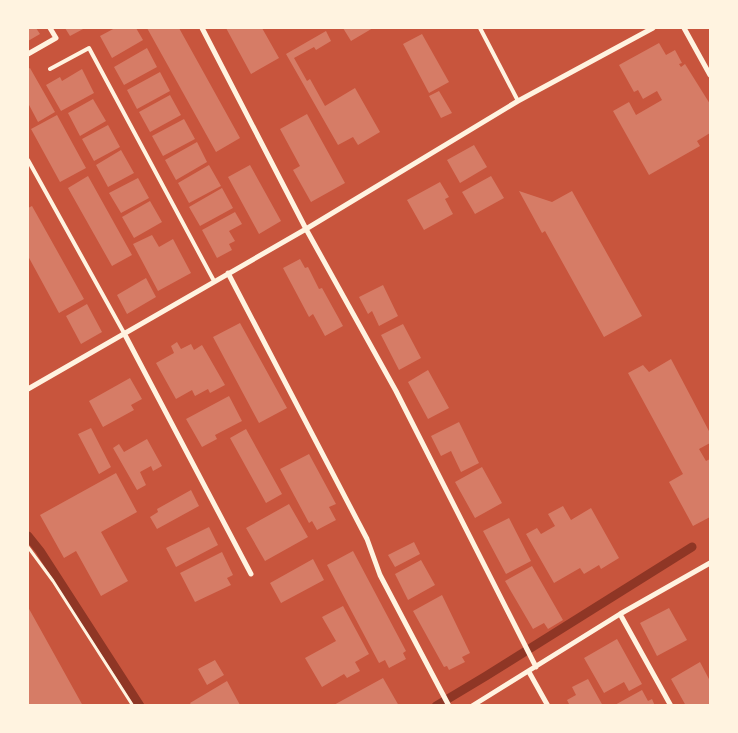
<svg xmlns="http://www.w3.org/2000/svg" width="738" height="733" font-family="Literata,serif">
<style>
.lines{fill:none;stroke-linecap:round;stroke-linejoin:round}
.stream{stroke:#8f3625;stroke-width:9}
.building{fill:#d67c66}
.path{stroke:#fff3e0;stroke-width:3}
.service{stroke:#fff3e0;stroke-width:4}
.minor{stroke:#fff3e0;stroke-width:5}
</style>
<rect width="100%" height="100%" fill="#c8553d"/>
<g class="lines">
<path class="stream" d="M 28,536 L 40,551 L 140,706
M 436,706 L 486,676 L 692,547"/>
</g>
<path class="building" d="M 28,28 L 36,28 L 40,34 L 28,41 Z
M 65,28 L 85,28 L 70,36 Z
M 115,28 L 136,28 L 143,40 L 112,58 L 100,36 Z
M 147,28 L 179,28 L 240,138 L 216,152 Z
M 226,28 L 262,28 L 279,58 L 251,74 Z
M 343,28 L 373,28 L 351,41 Z
M 326,31 L 331,41 L 316,50 L 314,47 L 294,58 L 307,81 L 310,79 L 325,106 L 355,88 L 380,132 L 358,145 L 353,137 L 338,145 L 286,54 Z
M 422,34 L 449,82 L 429,93 L 403,44 Z
M 659,43 L 666,55 L 675,50 L 682,63 L 679,64 L 681,67 L 685,64 L 710,104 L 710,133 L 697,141 L 700,146 L 649,175 L 613,111 L 629,102 L 636,115 L 662,100 L 657,91 L 643,99 L 638,90 L 634,92 L 619,65 Z
M 147,48 L 157,67 L 124,85 L 114,67 Z
M 30,68 L 55,112 L 38,122 L 28,103 L 28,69 Z
M 82,69 L 94,93 L 61,111 L 46,85 L 60,77 L 62,81 Z
M 160,72 L 170,91 L 137,109 L 127,90 Z
M 439,91 L 452,113 L 441,118 L 429,96 Z
M 170,95 L 181,115 L 150,132 L 139,112 Z
M 93,99 L 106,121 L 80,136 L 68,113 Z
M 307,114 L 345,183 L 311,202 L 293,170 L 300,166 L 280,129 Z
M 57,115 L 86,168 L 60,182 L 31,129 Z
M 184,119 L 195,139 L 163,156 L 152,136 Z
M 108,125 L 120,147 L 94,161 L 82,139 Z
M 197,142 L 207,162 L 176,180 L 165,160 Z
M 474,145 L 487,167 L 460,183 L 447,160 Z
M 121,150 L 134,173 L 108,187 L 96,165 Z
M 209,165 L 221,186 L 189,203 L 178,183 Z
M 250,165 L 281,221 L 259,234 L 228,177 Z
M 88,176 L 132,255 L 112,266 L 68,188 Z
M 491,176 L 504,198 L 475,214 L 462,192 Z
M 138,178 L 149,198 L 121,213 L 109,193 Z
M 440,182 L 449,197 L 445,199 L 453,214 L 424,230 L 407,200 Z
M 222,188 L 233,208 L 200,226 L 189,207 Z
M 519,191 L 552,202 L 572,191 L 642,316 L 604,337 L 545,231 L 542,233 Z
M 150,201 L 162,222 L 134,238 L 122,217 Z
M 32,206 L 84,299 L 59,313 L 28,256 L 28,208 Z
M 235,212 L 242,224 L 229,231 L 235,241 L 229,244 L 232,250 L 217,258 L 202,230 Z
M 152,235 L 159,247 L 173,239 L 191,273 L 158,291 L 133,244 Z
M 300,259 L 305,268 L 308,267 L 319,289 L 322,288 L 343,326 L 325,336 L 313,314 L 309,317 L 283,268 Z
M 146,278 L 156,297 L 127,314 L 117,295 Z
M 383,285 L 398,316 L 379,326 L 372,311 L 368,314 L 359,297 Z
M 87,304 L 102,332 L 81,344 L 66,316 Z
M 240,323 L 287,408 L 259,423 L 213,337 Z
M 403,324 L 421,358 L 399,370 L 381,335 Z
M 177,342 L 181,349 L 191,344 L 194,350 L 202,345 L 225,385 L 210,393 L 208,389 L 195,396 L 192,390 L 176,399 L 156,363 L 174,353 L 171,346 Z
M 671,359 L 710,433 L 710,443 L 699,449 L 706,461 L 710,459 L 710,517 L 693,526 L 669,482 L 683,474 L 628,373 L 643,365 L 649,372 Z
M 428,370 L 449,408 L 428,419 L 408,382 Z
M 130,378 L 142,399 L 131,405 L 134,410 L 103,427 L 89,401 Z
M 229,396 L 242,421 L 215,435 L 217,439 L 202,447 L 186,419 Z
M 459,422 L 479,463 L 461,472 L 451,451 L 441,456 L 431,436 Z
M 91,428 L 111,467 L 99,474 L 78,434 Z
M 246,429 L 282,494 L 266,503 L 230,438 Z
M 147,439 L 162,466 L 153,471 L 151,466 L 140,472 L 146,485 L 137,490 L 113,448 L 119,444 L 124,452 Z
M 309,454 L 336,504 L 329,507 L 336,520 L 317,530 L 312,521 L 309,523 L 280,469 Z
M 482,467 L 502,503 L 475,518 L 455,482 Z
M 116,473 L 137,512 L 101,532 L 128,581 L 101,596 L 76,551 L 64,558 L 40,515 Z
M 191,490 L 199,506 L 157,529 L 150,517 L 158,512 L 157,509 Z
M 289,504 L 308,537 L 265,561 L 246,528 Z
M 563,506 L 571,520 L 591,508 L 619,558 L 601,569 L 599,565 L 584,574 L 580,568 L 554,583 L 526,534 L 537,528 L 541,534 L 555,526 L 548,514 Z
M 509,518 L 531,561 L 506,574 L 483,531 Z
M 209,527 L 218,545 L 176,567 L 166,548 Z
M 414,542 L 420,554 L 395,567 L 388,555 Z
M 353,551 L 406,651 L 403,653 L 406,659 L 389,668 L 385,660 L 379,663 L 327,565 Z
M 222,552 L 233,575 L 227,578 L 231,585 L 195,602 L 180,573 Z
M 313,559 L 324,580 L 281,603 L 270,583 Z
M 421,560 L 435,585 L 408,600 L 395,574 Z
M 532,566 L 563,620 L 548,629 L 544,623 L 533,629 L 505,581 Z
M 442,595 L 470,653 L 462,657 L 465,662 L 449,670 L 447,666 L 444,667 L 413,611 Z
M 343,606 L 369,654 L 355,662 L 360,671 L 347,678 L 344,674 L 322,687 L 305,658 L 336,641 L 322,617 Z
M 28,607 L 83,706 L 28,706 Z
M 669,608 L 687,640 L 657,656 L 640,623 Z
M 617,639 L 642,684 L 629,691 L 624,682 L 604,693 L 584,658 Z
M 215,660 L 224,675 L 207,685 L 198,669 Z
M 700,662 L 710,681 L 710,706 L 686,706 L 671,679 Z
M 383,678 L 399,706 L 332,706 Z
M 588,679 L 603,706 L 570,706 L 567,700 L 576,695 L 572,687 Z
M 227,681 L 240,705 L 192,706 L 190,703 Z
M 642,690 L 648,701 L 652,699 L 655,706 L 613,706 Z"/>
<g class="lines">
<path class="path" d="M 28,547 L 53,581 L 133,706"/>
<path class="service" d="M 480,28 L 518,101
M 50,69 L 89,48 L 214,281
M 28,160 L 124,333"/>
<path class="minor" d="M 202,28 L 306,229 L 396,391 L 536,667
M 684,28 L 710,75
M 28,54 L 56,38 L 50,28
M 228,273 L 367,539 L 380,575 L 449,706
M 124,333 L 251,574
M 28,389 L 306,229 L 518,101 L 653,28
M 620,614 L 671,706
M 529,672 L 548,706
M 472,706 L 620,614 L 710,563"/>
</g>
<rect width="738" height="733" fill="none" stroke="#fff3e0" stroke-width="58"/>
</svg>
